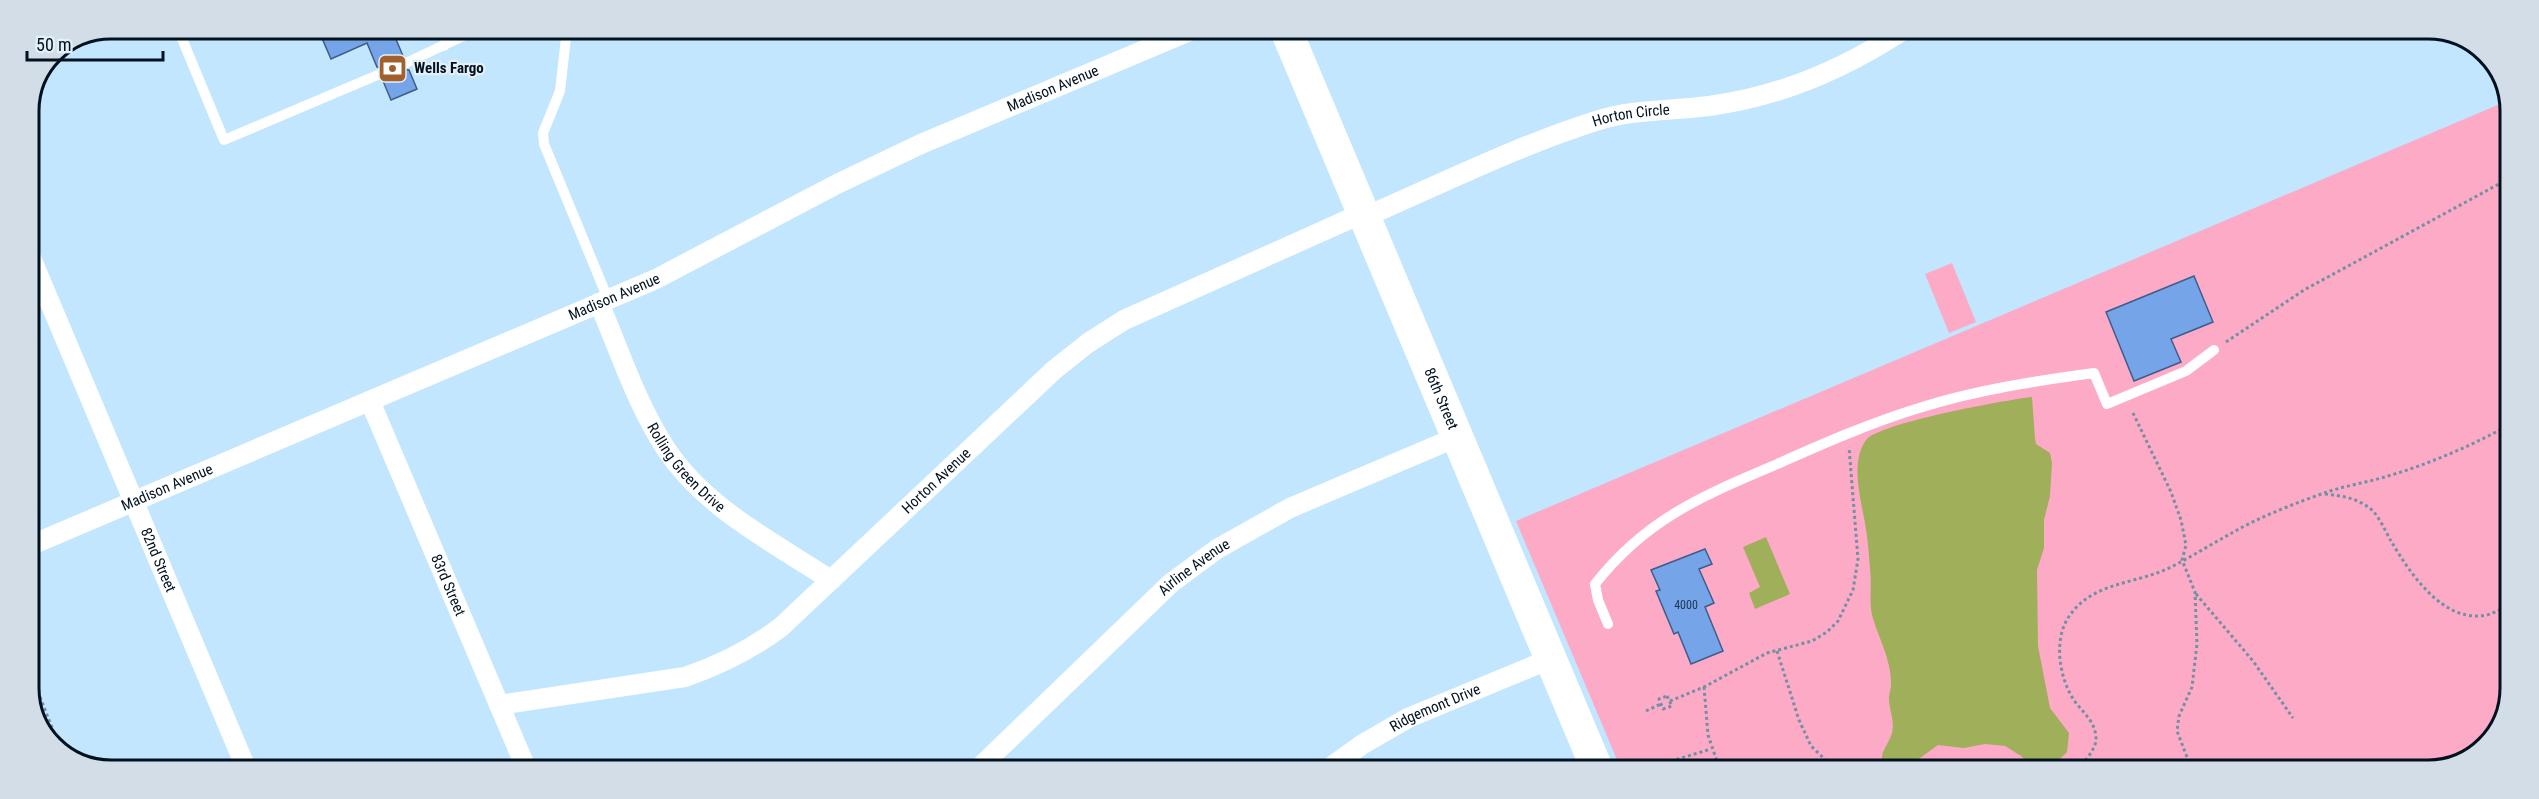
<svg xmlns="http://www.w3.org/2000/svg" width="2539" height="799" font-family="'Roboto Condensed',sans-serif">
<style>
.green{fill:#fdaac7}
.water{fill:#a0af59}
.building{fill:#75a4e8;stroke:#3d5d8b;stroke-width:1.5}
.lines{fill:none;stroke-linecap:round;stroke-linejoin:round}
.path{stroke:#738fa3;stroke-width:3;stroke-dasharray:3 3;stroke-linecap:butt}
.service{stroke:#fff;stroke-width:10}
.minor{stroke:#fff;stroke-width:20}
.primary{stroke:#fff;stroke-width:32}
.labels{text-anchor:middle;stroke-width:4.5;stroke-linejoin:round;paint-order:stroke}
.number-label{font-size:12px;fill:#1d3652}
.poi-label{font-size:15px;font-weight:bold;fill:#001220;stroke:#e4eff8;text-anchor:start}
.street-label{font-size:15px;fill:#001220;stroke:#e4eff8}
.rim{fill:none;stroke:#001220;stroke-width:3}
</style>
<rect width="100%" height="100%" fill="#c2e6fe"/>
<path class="green" d="M 2507,98 L 2510,105 L 2508,710 L 2478,753 L 2428,770 L 1621,769 L 1516,521 L 2507,101 Z
M 1952,263 L 1976,322 L 1949,333 L 1925,274 Z"/>
<path class="water" d="M 2032,397 L 2035,438 L 2036,444 L 2050,453 L 2052,463 L 2050,496 L 2044,520 L 2044,548 L 2037,570 L 2038,646 L 2050,708 L 2069,733 L 2067,752 L 2049,770 L 2034,770 L 2021,756 L 2005,746 L 1985,744 L 1964,748 L 1938,745 C 1922,756 1908,770 1888,770 C 1874,757 1888,747 1892,733 C 1895,720 1889,711 1889,698 C 1889,693 1891,689 1891,685 C 1892,661 1878,637 1872,615 C 1869,600 1872,585 1870,569 C 1869,556 1868,542 1866,529 C 1862,502 1849,464 1866,440 C 1879,423 2005,400 2032,397 Z
M 1766,537 L 1790,594 L 1755,609 L 1749,593 L 1760,587 L 1743,547 Z"/>
<path class="building" d="M 318,29 L 401,29 L 393,32 L 403,56 L 400,59 L 399,66 L 402,69 L 409,70 L 417,89 L 391,100 L 383,81 L 386,78 L 387,72 L 384,68 L 377,67 L 367,43 L 331,59 Z
M 2194,276 L 2213,322 L 2171,339 L 2181,362 L 2134,381 L 2106,312 Z
M 1705,549 L 1712,564 L 1699,569 L 1714,603 L 1705,607 L 1723,651 L 1691,664 L 1678,632 L 1674,634 L 1656,591 L 1660,590 L 1651,570 Z"/>
<g class="lines">
<path class="path" d="M 2226,342 L 2304,290 L 2510,178
M 2133,413 L 2171,492 L 2181,520 L 2186,545 L 2182,560 L 2195,592 L 2197,644 L 2192,687 L 2179,716 L 2177,731 L 2192,770
M 2325,494 C 2341,496 2354,497 2368,507 C 2378,513 2385,531 2391,541 C 2410,573 2443,624 2487,615 C 2494,613 2501,609 2508,606
M 2196,594 L 2253,661 L 2293,718
M 1777,651 L 1799,720 L 1811,746 L 1836,770
M 29,669 L 60,748
M 1704,687 L 1708,735 L 1720,770
M 1667,696 L 1672,706 L 1663,709 L 1659,699 Z
M 1670,701 L 1704,687 L 1767,653 L 1812,641 L 1827,632 L 1838,621 L 1853,590 L 1858,559 L 1849,447
M 1646,711 L 1661,704
M 1665,763 L 1711,749
M 2078,770 C 2084,762 2096,749 2096,739 C 2096,720 2080,711 2072,697 C 2059,675 2054,640 2068,618 C 2092,580 2139,585 2175,565 C 2194,555 2212,544 2230,534 C 2259,517 2298,502 2330,491 C 2349,485 2369,482 2388,476 C 2429,464 2471,446 2509,425"/>
<path class="service" d="M 178,29 L 224,140 L 380,74
M 567,29 L 560,91 L 543,133 L 544,144 L 608,299
M 444,46 L 448,29
M 406,63 L 478,29
M 1608,624 L 1598,600 L 1595,584 C 1646,519 1702,496 1775,465 C 1822,444 1870,423 1919,408 C 1976,390 2035,381 2094,373 L 2107,404 L 2186,371 L 2214,350"/>
<g class="minor">
<path id="s1" d="M 1365,217 C 1441,184 1517,146 1596,121 C 1632,109 1671,111 1709,106 C 1778,97 1844,69 1902,31"/>
<path id="s2" d="M 29,253 L 246,768"/>
<path id="s3" d="M 599,303 C 620,352 637,405 666,449 C 705,508 774,543 831,580"/>
<path id="s4" d="M 370,401 L 526,768"/>
<path id="s5" d="M 29,546 L 656,279 L 837,184 L 921,144 L 1192,30"/>
<path id="s6" d="M 499,705 L 685,677 C 720,665 752,649 781,627 L 1054,370 L 1088,343 L 1124,320 L 1363,213"/>
<path id="s7" d="M 978,769 L 1171,583 L 1217,549 L 1290,508 L 1457,437"/>
<path id="s8" d="M 1328,769 L 1363,744 L 1408,718 L 1550,659"/>
</g>
<path class="primary" id="s9" d="M 1286,30 L 1597,769"/>
</g>
<defs>
<symbol id="bank-square" viewBox="-11 -11 22 22"><rect x="-9" y="-9" width="18" height="18" rx="4" fill="#a2612c" stroke="#e4eff8"/><path d="M-6-4H6V4H-6ZM0-2.3a2.3 2.3 0 1 0 0 4.6a2.3 2.3 0 1 0 0-4.6Z" fill="#fff"/></symbol>
</defs>
<g fill-rule="evenodd">
<use href="#bank-square" x="376" y="52" width="33" height="33"/>
</g>
<g class="labels">
<g class="number-label">
<text x="1686" y="609">4000</text>
</g>
<g class="poi-label">
<text x="414" y="73">Wells Fargo</text>
</g>
<g class="street-label">
<text dy="5" stroke="none"><textPath href="#s5" startOffset="1122">Madison Avenue</textPath></text>
<text dy="5" stroke="none"><textPath href="#s1" startOffset="286">Horton Circle</textPath></text>
<text dy="5" stroke="none"><textPath href="#s5" startOffset="636">Madison Avenue</textPath></text>
<text dy="5" stroke="none"><textPath href="#s9" startOffset="400">86th Street</textPath></text>
<text dy="5" stroke="none"><textPath href="#s3" startOffset="188">Rolling Green Drive</textPath></text>
<text dy="5" stroke="none"><textPath href="#s6" startOffset="510">Horton Avenue</textPath></text>
<text dy="5" stroke="none"><textPath href="#s5" startOffset="150">Madison Avenue</textPath></text>
<text dy="5" stroke="none"><textPath href="#s2" startOffset="333">82nd Street</textPath></text>
<text dy="5" stroke="none"><textPath href="#s7" startOffset="296">Airline Avenue</textPath></text>
<text dy="5" stroke="none"><textPath href="#s4" startOffset="200">83rd Street</textPath></text>
<text dy="5" stroke="none"><textPath href="#s8" startOffset="124">Ridgemont Drive</textPath></text>
</g>
</g>
<path d="M0 0H2539V799H0ZM111 39H2428A72 72 0 0 1 2500 111V688A72 72 0 0 1 2428 760H111A72 72 0 0 1 39 688V111A72 72 0 0 1 111 39Z" fill="#d2dde7" fill-rule="evenodd"/>
<path class="rim" d="M111 39H2428A72 72 0 0 1 2500 111V688A72 72 0 0 1 2428 760H111A72 72 0 0 1 39 688V111A72 72 0 0 1 111 39Z"/>
<path d="M27 51v9h136v-9" fill="none" stroke="#001220" stroke-width="3"/>
<text x="36" y="51" font-size="18" fill="#001220" stroke="#e4eff8" stroke-width="4.5" paint-order="stroke">50 m</text>
</svg>
